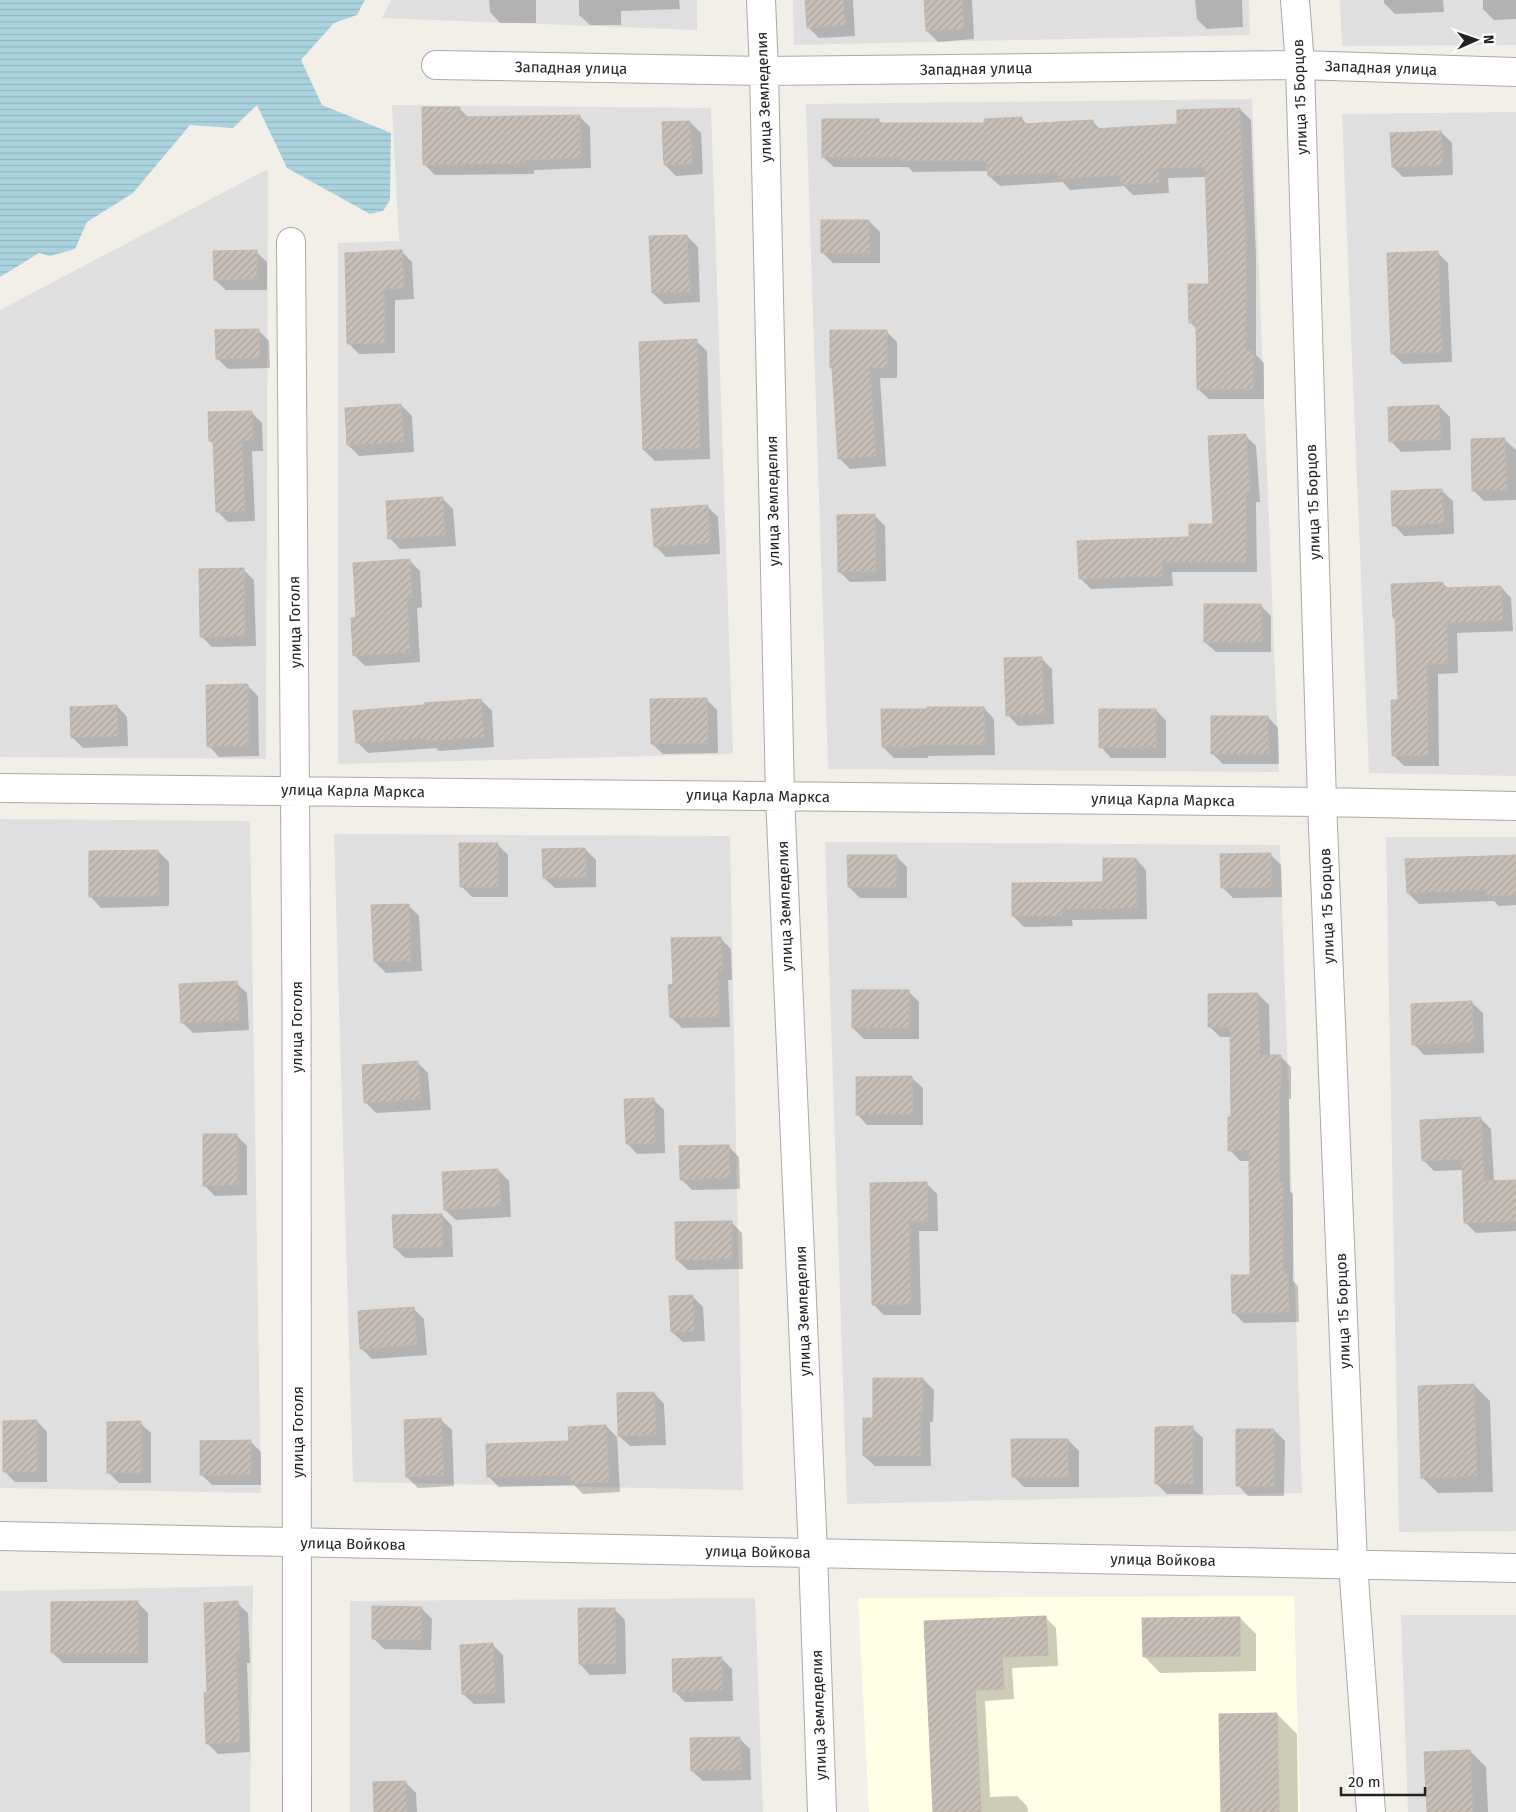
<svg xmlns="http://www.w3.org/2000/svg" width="1516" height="1812" font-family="'Fira Sans',sans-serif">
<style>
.residential{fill:#e0dfdf}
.education{fill:#ffffe5}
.water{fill:url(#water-rules)}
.shadow{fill:#0003}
.building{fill:url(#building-hatch);stroke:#c4b6ab}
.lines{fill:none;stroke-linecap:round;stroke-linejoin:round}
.minor-casing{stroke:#a9a9a9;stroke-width:30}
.minor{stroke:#fff;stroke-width:28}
.labels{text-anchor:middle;stroke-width:4;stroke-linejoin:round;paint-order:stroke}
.street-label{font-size:15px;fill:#222;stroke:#fff}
</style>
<defs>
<pattern id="water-rules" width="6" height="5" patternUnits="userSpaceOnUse" patternTransform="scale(1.25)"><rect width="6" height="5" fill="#aad3df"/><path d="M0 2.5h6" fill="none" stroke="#92b5bf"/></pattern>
<pattern id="building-hatch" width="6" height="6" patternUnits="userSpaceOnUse" patternTransform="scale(1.25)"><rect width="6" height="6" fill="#c7bfb8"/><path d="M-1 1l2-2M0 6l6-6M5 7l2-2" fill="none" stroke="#aba49e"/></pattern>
</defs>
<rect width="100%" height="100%" fill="#f2efe9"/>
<path class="residential" d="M 391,0 L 697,0 L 697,30 L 382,18 Z
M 793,0 L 1249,0 L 1250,35 L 794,45 Z
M 1340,0 L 1516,0 L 1516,45 L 1342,46 Z
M 1252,99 L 1279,772 L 828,769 L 806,104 Z
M 392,105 L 711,108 L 733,754 L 338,764 L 338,243 L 399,241 Z
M 1516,112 L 1516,776 L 1369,773 L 1342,114 Z
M 268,169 L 266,759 L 0,757 L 0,310 Z
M 0,819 L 250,821 L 261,1493 L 0,1488 Z
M 334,834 L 730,836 L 743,1490 L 353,1482 Z
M 1386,837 L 1516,837 L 1516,1531 L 1399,1532 Z
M 825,842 L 1280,845 L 1302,1493 L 847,1504 Z
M 253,1586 L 250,1812 L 0,1812 L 0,1591 Z
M 755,1598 L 763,1812 L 350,1812 L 350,1601 Z
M 1401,1615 L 1516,1615 L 1516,1812 L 1408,1812 Z"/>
<path class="education" d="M 1294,1596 L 1300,1812 L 869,1812 L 858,1598 Z"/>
<path class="water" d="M 0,0 L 365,0 L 357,15 L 334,23 L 301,60 L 322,105 L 391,133 L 390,200 L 383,211 L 370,214 L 287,168 L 257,105 L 233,128 L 190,125 L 133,193 L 87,222 L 75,249 L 50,256 L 39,253 L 0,277 Z"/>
<path class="shadow" d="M 489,0 L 536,0 L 536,23 L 500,23 L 490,12 Z
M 579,0 L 679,0 L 680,9 L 621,11 L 621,25 L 590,25 L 579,15 Z
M 807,0 L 853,0 L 855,36 L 819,38 L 809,28 Z
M 925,0 L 972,0 L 974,39 L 938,42 L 927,31 Z
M 1195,0 L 1242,0 L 1243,27 L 1207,29 L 1197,19 Z
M 1384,0 L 1443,0 L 1444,12 L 1395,14 L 1384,3 Z
M 1483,0 L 1516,0 L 1516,19 L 1494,20 L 1483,9 Z
M 459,108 L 469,118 L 579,116 L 590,127 L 591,168 L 534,170 L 534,174 L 435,175 L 424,164 Z
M 1240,109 L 1251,120 L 1256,258 L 1256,355 L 1264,363 L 1264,399 L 1209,399 L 1198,389 L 1197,329 L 1190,322 L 1211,286 L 1207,177 L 1168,178 L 1169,193 L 1133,195 L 1124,186 L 1070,190 L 1063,182 L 1000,186 L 989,176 L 989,171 L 913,172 L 908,167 L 834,167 L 823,157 L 878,120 L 883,124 L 985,124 L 1021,118 L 1028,125 L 1092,121 L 1101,130 L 1178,125 Z
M 690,122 L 701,133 L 703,174 L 676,176 L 665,165 Z
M 1441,132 L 1452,143 L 1453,175 L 1403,177 L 1393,167 Z
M 869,221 L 880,232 L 880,263 L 833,263 L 822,252 Z
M 687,236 L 698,247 L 700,302 L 664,304 L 653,293 Z
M 256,252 L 267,262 L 267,290 L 226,290 L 215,280 Z
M 402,252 L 412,262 L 414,299 L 395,300 L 395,353 L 359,354 L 348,343 Z
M 1438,253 L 1448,263 L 1452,362 L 1403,364 L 1392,353 Z
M 258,330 L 269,341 L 270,368 L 228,369 L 217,358 Z
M 887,332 L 897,342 L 897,378 L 880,378 L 886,466 L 850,469 L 839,458 L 833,370 L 832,368 Z
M 696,341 L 707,351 L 710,459 L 655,461 L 644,450 Z
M 401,405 L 412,416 L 414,452 L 359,456 L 348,445 Z
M 1439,406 L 1450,417 L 1451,450 L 1401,452 L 1391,441 Z
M 252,413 L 262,423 L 263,451 L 252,451 L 255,521 L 228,522 L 218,512 L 215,445 L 210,441 Z
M 1246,436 L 1256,446 L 1260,502 L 1256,502 L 1257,572 L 1172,572 L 1173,586 L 1091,589 L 1080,578 L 1191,538 L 1215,525 Z
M 1505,440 L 1516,450 L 1516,500 L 1484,501 L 1473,490 Z
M 1442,491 L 1453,501 L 1454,534 L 1404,536 L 1394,525 Z
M 442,498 L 453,509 L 456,546 L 400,549 L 390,538 Z
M 708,507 L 718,517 L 720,554 L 666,557 L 655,546 Z
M 874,515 L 885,526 L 886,581 L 850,582 L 839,571 Z
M 409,560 L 420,571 L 422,607 L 417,608 L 420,662 L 365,666 L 354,655 Z
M 244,570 L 254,580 L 256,646 L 212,647 L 201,636 Z
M 1442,583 L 1449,589 L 1501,587 L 1511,598 L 1513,631 L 1457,633 L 1458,673 L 1438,674 L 1439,766 L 1404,766 L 1393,755 L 1399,701 L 1396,620 L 1394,618 Z
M 1260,605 L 1271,616 L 1271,652 L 1216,652 L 1205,642 Z
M 1041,658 L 1052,669 L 1054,724 L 1018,726 L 1008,715 Z
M 247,685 L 258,696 L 259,756 L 219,757 L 209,746 Z
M 706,699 L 717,710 L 718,753 L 663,754 L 652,744 Z
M 481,700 L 492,711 L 494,747 L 439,751 L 436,748 L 368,753 L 357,742 Z
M 117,706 L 127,717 L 128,746 L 83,748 L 72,737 Z
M 984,708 L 994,719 L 995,755 L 928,756 L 928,758 L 894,758 L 883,747 Z
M 1156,710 L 1166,721 L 1166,758 L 1111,758 L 1101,747 Z
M 1268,717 L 1278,728 L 1279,764 L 1223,764 L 1213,754 Z
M 497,844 L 508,855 L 508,897 L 472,897 L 461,886 Z
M 585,849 L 596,860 L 596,887 L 555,888 L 544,878 Z
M 158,851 L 169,862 L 169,906 L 101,908 L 91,897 Z
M 1271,855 L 1281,865 L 1282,897 L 1233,898 L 1222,887 Z
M 896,856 L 907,867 L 907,898 L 860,898 L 849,887 Z
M 1516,857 L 1516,905 L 1499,906 L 1494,901 L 1419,904 L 1408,893 Z
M 1136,859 L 1146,870 L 1147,919 L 1072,920 L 1073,926 L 1024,927 L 1013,916 L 1104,883 Z
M 408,905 L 419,916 L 422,971 L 386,973 L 375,962 Z
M 720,938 L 731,949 L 732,980 L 728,980 L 730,1027 L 682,1028 L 671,1017 L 674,986 Z
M 236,983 L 247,993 L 249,1030 L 193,1033 L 182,1022 Z
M 908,991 L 919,1002 L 919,1039 L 864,1039 L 853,1028 Z
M 1258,994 L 1269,1005 L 1270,1056 L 1280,1056 L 1291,1067 L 1291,1099 L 1289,1099 L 1290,1191 L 1293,1194 L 1293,1281 L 1298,1286 L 1299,1322 L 1244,1323 L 1233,1312 L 1251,1276 L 1250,1161 L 1240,1161 L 1230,1150 L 1232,1118 L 1231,1037 L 1220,1037 L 1210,1027 Z
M 1472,1003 L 1483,1013 L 1484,1053 L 1424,1055 L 1414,1044 Z
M 418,1063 L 428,1073 L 431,1110 L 376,1113 L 365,1102 Z
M 912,1078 L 923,1088 L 923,1125 L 867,1125 L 857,1114 Z
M 653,1099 L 664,1110 L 665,1153 L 637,1154 L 627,1143 Z
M 1481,1119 L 1491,1129 L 1494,1182 L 1516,1181 L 1516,1231 L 1476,1233 L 1465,1222 L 1463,1170 L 1434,1171 L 1423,1160 Z
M 236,1135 L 247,1146 L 247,1195 L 215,1196 L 204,1185 Z
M 728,1146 L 739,1157 L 740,1189 L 692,1190 L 681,1179 Z
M 498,1170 L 509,1181 L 511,1217 L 456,1220 L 445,1210 Z
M 872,1184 L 927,1184 L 937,1194 L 938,1231 L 919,1231 L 921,1315 L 884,1315 L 874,1305 Z
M 442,1215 L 452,1226 L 453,1257 L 405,1258 L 395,1248 Z
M 731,1222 L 742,1233 L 743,1269 L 688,1270 L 677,1260 Z
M 692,1296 L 703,1307 L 705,1341 L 683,1342 L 672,1332 Z
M 414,1309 L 424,1319 L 427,1355 L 372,1359 L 361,1348 Z
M 923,1379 L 934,1390 L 933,1422 L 930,1422 L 931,1466 L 875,1466 L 864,1456 L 874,1419 Z
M 1474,1385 L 1490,1401 L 1493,1492 L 1438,1493 L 1422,1477 Z
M 654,1393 L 664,1404 L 666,1445 L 630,1446 L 619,1436 Z
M 441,1420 L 452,1430 L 454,1486 L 418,1488 L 407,1477 Z
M 37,1421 L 47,1432 L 47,1482 L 15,1482 L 4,1471 Z
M 140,1423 L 151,1433 L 151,1483 L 119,1483 L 108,1472 Z
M 606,1426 L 617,1437 L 620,1492 L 583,1494 L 574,1485 L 499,1487 L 488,1476 Z
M 1192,1428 L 1203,1438 L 1203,1494 L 1167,1494 L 1156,1483 Z
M 1274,1430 L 1285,1441 L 1284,1496 L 1248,1496 L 1238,1485 Z
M 1068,1440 L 1079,1451 L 1079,1487 L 1024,1487 L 1013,1476 Z
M 251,1442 L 261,1452 L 261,1485 L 212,1485 L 201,1474 Z
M 137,1602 L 148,1613 L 148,1663 L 63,1663 L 53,1653 Z
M 237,1603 L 248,1613 L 250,1663 L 247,1663 L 250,1752 L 218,1754 L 207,1743 L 208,1694 Z
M 421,1608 L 432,1619 L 431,1650 L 384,1649 L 373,1638 Z
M 614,1609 L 625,1620 L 626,1674 L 590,1675 L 580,1664 Z
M 1045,1617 L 1056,1628 L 1058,1666 L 1012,1668 L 1014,1699 L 985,1701 L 990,1797 L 1017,1796 L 1027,1806 L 1028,1812 L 934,1812 L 926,1623 Z
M 1240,1618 L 1256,1634 L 1256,1671 L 1160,1673 L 1144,1656 Z
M 493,1645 L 503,1655 L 505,1703 L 474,1704 L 463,1694 Z
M 721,1658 L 732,1669 L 733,1701 L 685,1702 L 674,1691 Z
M 1277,1714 L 1297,1734 L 1298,1812 L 1222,1812 Z
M 739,1738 L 750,1749 L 751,1780 L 703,1781 L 692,1771 Z
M 1470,1751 L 1486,1767 L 1488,1812 L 1428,1812 Z
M 405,1782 L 416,1793 L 417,1812 L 375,1812 Z"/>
<path class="building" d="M 805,0 L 843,0 L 845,25 L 807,28 Z
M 924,0 L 962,0 L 964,29 L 926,31 Z
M 422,107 L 460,107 L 460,117 L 580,115 L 581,158 L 524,160 L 524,163 L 423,165 Z
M 1240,108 L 1246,246 L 1246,351 L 1254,351 L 1253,389 L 1197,389 L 1196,323 L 1189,323 L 1188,284 L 1209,284 L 1205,167 L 1158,168 L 1159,182 L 1121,185 L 1120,175 L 1058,179 L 1058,172 L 988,176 L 987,161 L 901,161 L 901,157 L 822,157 L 822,119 L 879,119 L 879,123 L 984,123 L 984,119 L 1022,117 L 1022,124 L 1093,120 L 1093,129 L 1177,124 L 1177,110 Z
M 690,121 L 692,164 L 664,165 L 662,122 Z
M 1441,131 L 1443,165 L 1392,167 L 1390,133 Z
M 821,220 L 869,220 L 870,253 L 821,253 Z
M 687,235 L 690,292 L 652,293 L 649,236 Z
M 257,250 L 257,279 L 214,280 L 213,251 Z
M 402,250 L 404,288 L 384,289 L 385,343 L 347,344 L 345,253 Z
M 1438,251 L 1442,352 L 1391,354 L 1387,253 Z
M 259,329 L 260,358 L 216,359 L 215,330 Z
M 830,330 L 887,330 L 887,368 L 870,368 L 876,456 L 838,459 L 832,368 L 830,368 Z
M 697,339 L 700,448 L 643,450 L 639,342 Z
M 401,404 L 404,442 L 347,445 L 345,408 Z
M 1439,405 L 1441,439 L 1389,442 L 1388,407 Z
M 252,411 L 253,440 L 242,441 L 245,511 L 216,512 L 213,441 L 209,441 L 208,412 Z
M 1246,434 L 1250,491 L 1246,492 L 1246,562 L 1162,562 L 1163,576 L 1079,579 L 1077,541 L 1189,537 L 1189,524 L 1213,524 L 1208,436 Z
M 1505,438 L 1507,490 L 1472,491 L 1471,439 Z
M 1442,489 L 1444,523 L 1392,526 L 1391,491 Z
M 443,497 L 445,535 L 388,539 L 386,501 Z
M 708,505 L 710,543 L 654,547 L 651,509 Z
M 875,514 L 876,571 L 838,572 L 837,515 Z
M 410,559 L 412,597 L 407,597 L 410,652 L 353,656 L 351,618 L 356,617 L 353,563 Z
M 244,568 L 245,636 L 200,637 L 199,569 Z
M 1443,582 L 1443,588 L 1501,586 L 1503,620 L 1447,623 L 1448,663 L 1427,664 L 1428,755 L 1392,756 L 1391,700 L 1398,700 L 1395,618 L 1393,618 L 1391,584 Z
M 1204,604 L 1261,604 L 1261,642 L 1204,642 Z
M 1042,657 L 1044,714 L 1006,716 L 1004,658 Z
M 248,684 L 248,746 L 207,747 L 206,685 Z
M 707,698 L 708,743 L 651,744 L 650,699 Z
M 481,699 L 484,737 L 427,741 L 427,738 L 356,743 L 353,711 L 424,705 L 424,703 Z
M 117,705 L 118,736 L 71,738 L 70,707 Z
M 927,707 L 984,707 L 985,745 L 918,745 L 918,747 L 882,747 L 881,709 L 927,709 Z
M 1099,709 L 1156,709 L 1156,747 L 1099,748 Z
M 1211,716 L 1268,716 L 1269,754 L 1211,754 Z
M 459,843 L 498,843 L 498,887 L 460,887 Z
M 585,848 L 586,877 L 543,878 L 542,849 Z
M 158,850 L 159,896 L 89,897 L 89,851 Z
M 1271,853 L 1271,887 L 1221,888 L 1220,854 Z
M 847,855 L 897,855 L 896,887 L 848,887 Z
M 1516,855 L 1516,895 L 1487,896 L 1487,890 L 1407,893 L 1405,859 Z
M 1103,858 L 1136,858 L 1137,908 L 1062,909 L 1062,916 L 1012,916 L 1012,883 L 1103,882 Z
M 409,904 L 411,961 L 374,962 L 371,905 Z
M 721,937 L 722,970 L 718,970 L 719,1017 L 670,1018 L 668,985 L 673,984 L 671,938 Z
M 237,981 L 239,1020 L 181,1023 L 179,984 Z
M 852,990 L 909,990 L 909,1028 L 852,1028 Z
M 1258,993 L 1260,1055 L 1281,1055 L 1281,1089 L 1279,1089 L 1279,1182 L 1283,1182 L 1283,1274 L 1288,1274 L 1289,1312 L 1232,1313 L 1231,1275 L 1250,1275 L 1249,1150 L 1228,1151 L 1228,1117 L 1231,1117 L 1230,1027 L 1208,1027 L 1208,994 Z
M 1472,1001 L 1474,1042 L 1412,1045 L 1411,1004 Z
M 418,1061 L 421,1099 L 364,1103 L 362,1065 Z
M 912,1076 L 913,1114 L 856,1115 L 856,1077 Z
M 654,1098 L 655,1143 L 626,1144 L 624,1099 Z
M 1481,1117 L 1484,1181 L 1516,1180 L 1516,1221 L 1464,1223 L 1462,1159 L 1422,1161 L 1420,1120 Z
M 203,1134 L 237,1134 L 237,1185 L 203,1186 Z
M 729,1145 L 730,1178 L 680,1180 L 679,1146 Z
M 498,1169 L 501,1206 L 444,1210 L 442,1172 Z
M 927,1182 L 928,1221 L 909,1221 L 911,1304 L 872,1305 L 870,1183 Z
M 442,1214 L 443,1247 L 394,1248 L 392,1215 Z
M 732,1221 L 732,1259 L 676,1260 L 675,1222 Z
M 693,1295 L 694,1331 L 671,1332 L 669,1296 Z
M 414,1307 L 417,1345 L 360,1349 L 358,1311 Z
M 873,1378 L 923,1378 L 923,1412 L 920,1412 L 921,1456 L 863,1456 L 863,1418 L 873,1418 Z
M 1474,1384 L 1477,1476 L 1421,1478 L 1418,1386 Z
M 654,1392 L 656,1435 L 618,1436 L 617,1393 Z
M 441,1418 L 444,1475 L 406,1477 L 404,1420 Z
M 37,1420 L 37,1472 L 3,1472 L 3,1421 Z
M 141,1421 L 141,1473 L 107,1473 L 107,1422 Z
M 606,1425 L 609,1482 L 571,1484 L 571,1475 L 487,1477 L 486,1444 L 569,1441 L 568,1427 Z
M 1193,1426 L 1193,1484 L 1155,1484 L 1155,1427 Z
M 1236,1429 L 1274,1429 L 1274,1486 L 1236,1486 Z
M 1011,1439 L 1068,1439 L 1068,1477 L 1012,1477 Z
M 251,1440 L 251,1475 L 200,1475 L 200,1441 Z
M 138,1601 L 138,1653 L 51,1653 L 51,1602 Z
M 238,1601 L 240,1652 L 236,1653 L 240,1742 L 206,1744 L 204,1693 L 207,1692 L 204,1603 Z
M 372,1606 L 422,1607 L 421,1640 L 372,1639 Z
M 578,1608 L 615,1608 L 616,1664 L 579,1664 Z
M 1046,1616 L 1048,1655 L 1002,1657 L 1004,1689 L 975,1690 L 981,1812 L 933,1812 L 924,1621 Z
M 1240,1617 L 1240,1656 L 1143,1657 L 1142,1618 Z
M 493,1643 L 495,1693 L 462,1694 L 460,1645 Z
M 722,1657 L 722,1690 L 673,1692 L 672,1659 Z
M 1277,1713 L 1279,1812 L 1221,1812 L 1219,1714 Z
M 740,1737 L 741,1770 L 691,1771 L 690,1738 Z
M 1470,1750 L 1473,1812 L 1427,1812 L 1424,1752 Z
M 406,1781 L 407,1812 L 374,1812 L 373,1782 Z"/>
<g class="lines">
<defs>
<path id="minor" d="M 761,0 L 764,71 L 780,796 L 813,1553 L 822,1812
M 1295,0 L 1300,65 L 1322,802 L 1353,1564 L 1371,1812
M 436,65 L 764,71 L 1300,65 L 1516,72
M 291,242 C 296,765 299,1289 297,1812
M 0,788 L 1322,802 L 1516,806
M 0,1536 L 1516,1568"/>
</defs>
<use href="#minor" class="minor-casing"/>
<use href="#minor" class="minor"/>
</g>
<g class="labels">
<g class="street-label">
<text transform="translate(571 68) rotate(1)" y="5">Западная улица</text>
<text transform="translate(1381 68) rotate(2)" y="5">Западная улица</text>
<text transform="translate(976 69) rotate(-1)" y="5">Западная улица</text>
<text transform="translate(764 97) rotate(-92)" y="5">улица Земледелия</text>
<text transform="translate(1300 97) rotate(-92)" y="5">улица 15 Борцов</text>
<text transform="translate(773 501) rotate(-91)" y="5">улица Земледелия</text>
<text transform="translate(1313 502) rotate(-92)" y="5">улица 15 Борцов</text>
<text transform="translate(295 622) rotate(-91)" y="5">улица Гоголя</text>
<text transform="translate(353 791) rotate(1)" y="5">улица Карла Маркса</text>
<text transform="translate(758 796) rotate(1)" y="5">улица Карла Маркса</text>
<text transform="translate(1163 800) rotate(1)" y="5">улица Карла Маркса</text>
<text transform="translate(785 906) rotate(-92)" y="5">улица Земледелия</text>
<text transform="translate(1327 906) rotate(-92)" y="5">улица 15 Борцов</text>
<text transform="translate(297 1027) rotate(-90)" y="5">улица Гоголя</text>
<text transform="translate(803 1311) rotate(-92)" y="5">улица Земледелия</text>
<text transform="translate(1343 1311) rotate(-92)" y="5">улица 15 Борцов</text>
<text transform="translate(298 1432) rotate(-90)" y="5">улица Гоголя</text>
<text transform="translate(353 1544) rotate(1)" y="5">улица Войкова</text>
<text transform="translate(758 1552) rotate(1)" y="5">улица Войкова</text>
<text transform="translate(1163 1560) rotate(1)" y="5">улица Войкова</text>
<text transform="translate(819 1715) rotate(-92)" y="5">улица Земледелия</text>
</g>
</g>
<g transform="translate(1476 40) rotate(88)" stroke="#ffffff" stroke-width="4" paint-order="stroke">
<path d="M0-4L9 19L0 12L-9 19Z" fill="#222222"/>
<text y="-8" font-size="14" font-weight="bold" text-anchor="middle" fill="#222222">N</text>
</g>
<path d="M1341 1787v8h84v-8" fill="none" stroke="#222222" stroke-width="2.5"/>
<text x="1348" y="1787" font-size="15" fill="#222222" stroke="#ffffff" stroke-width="4" paint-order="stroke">20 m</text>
</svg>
